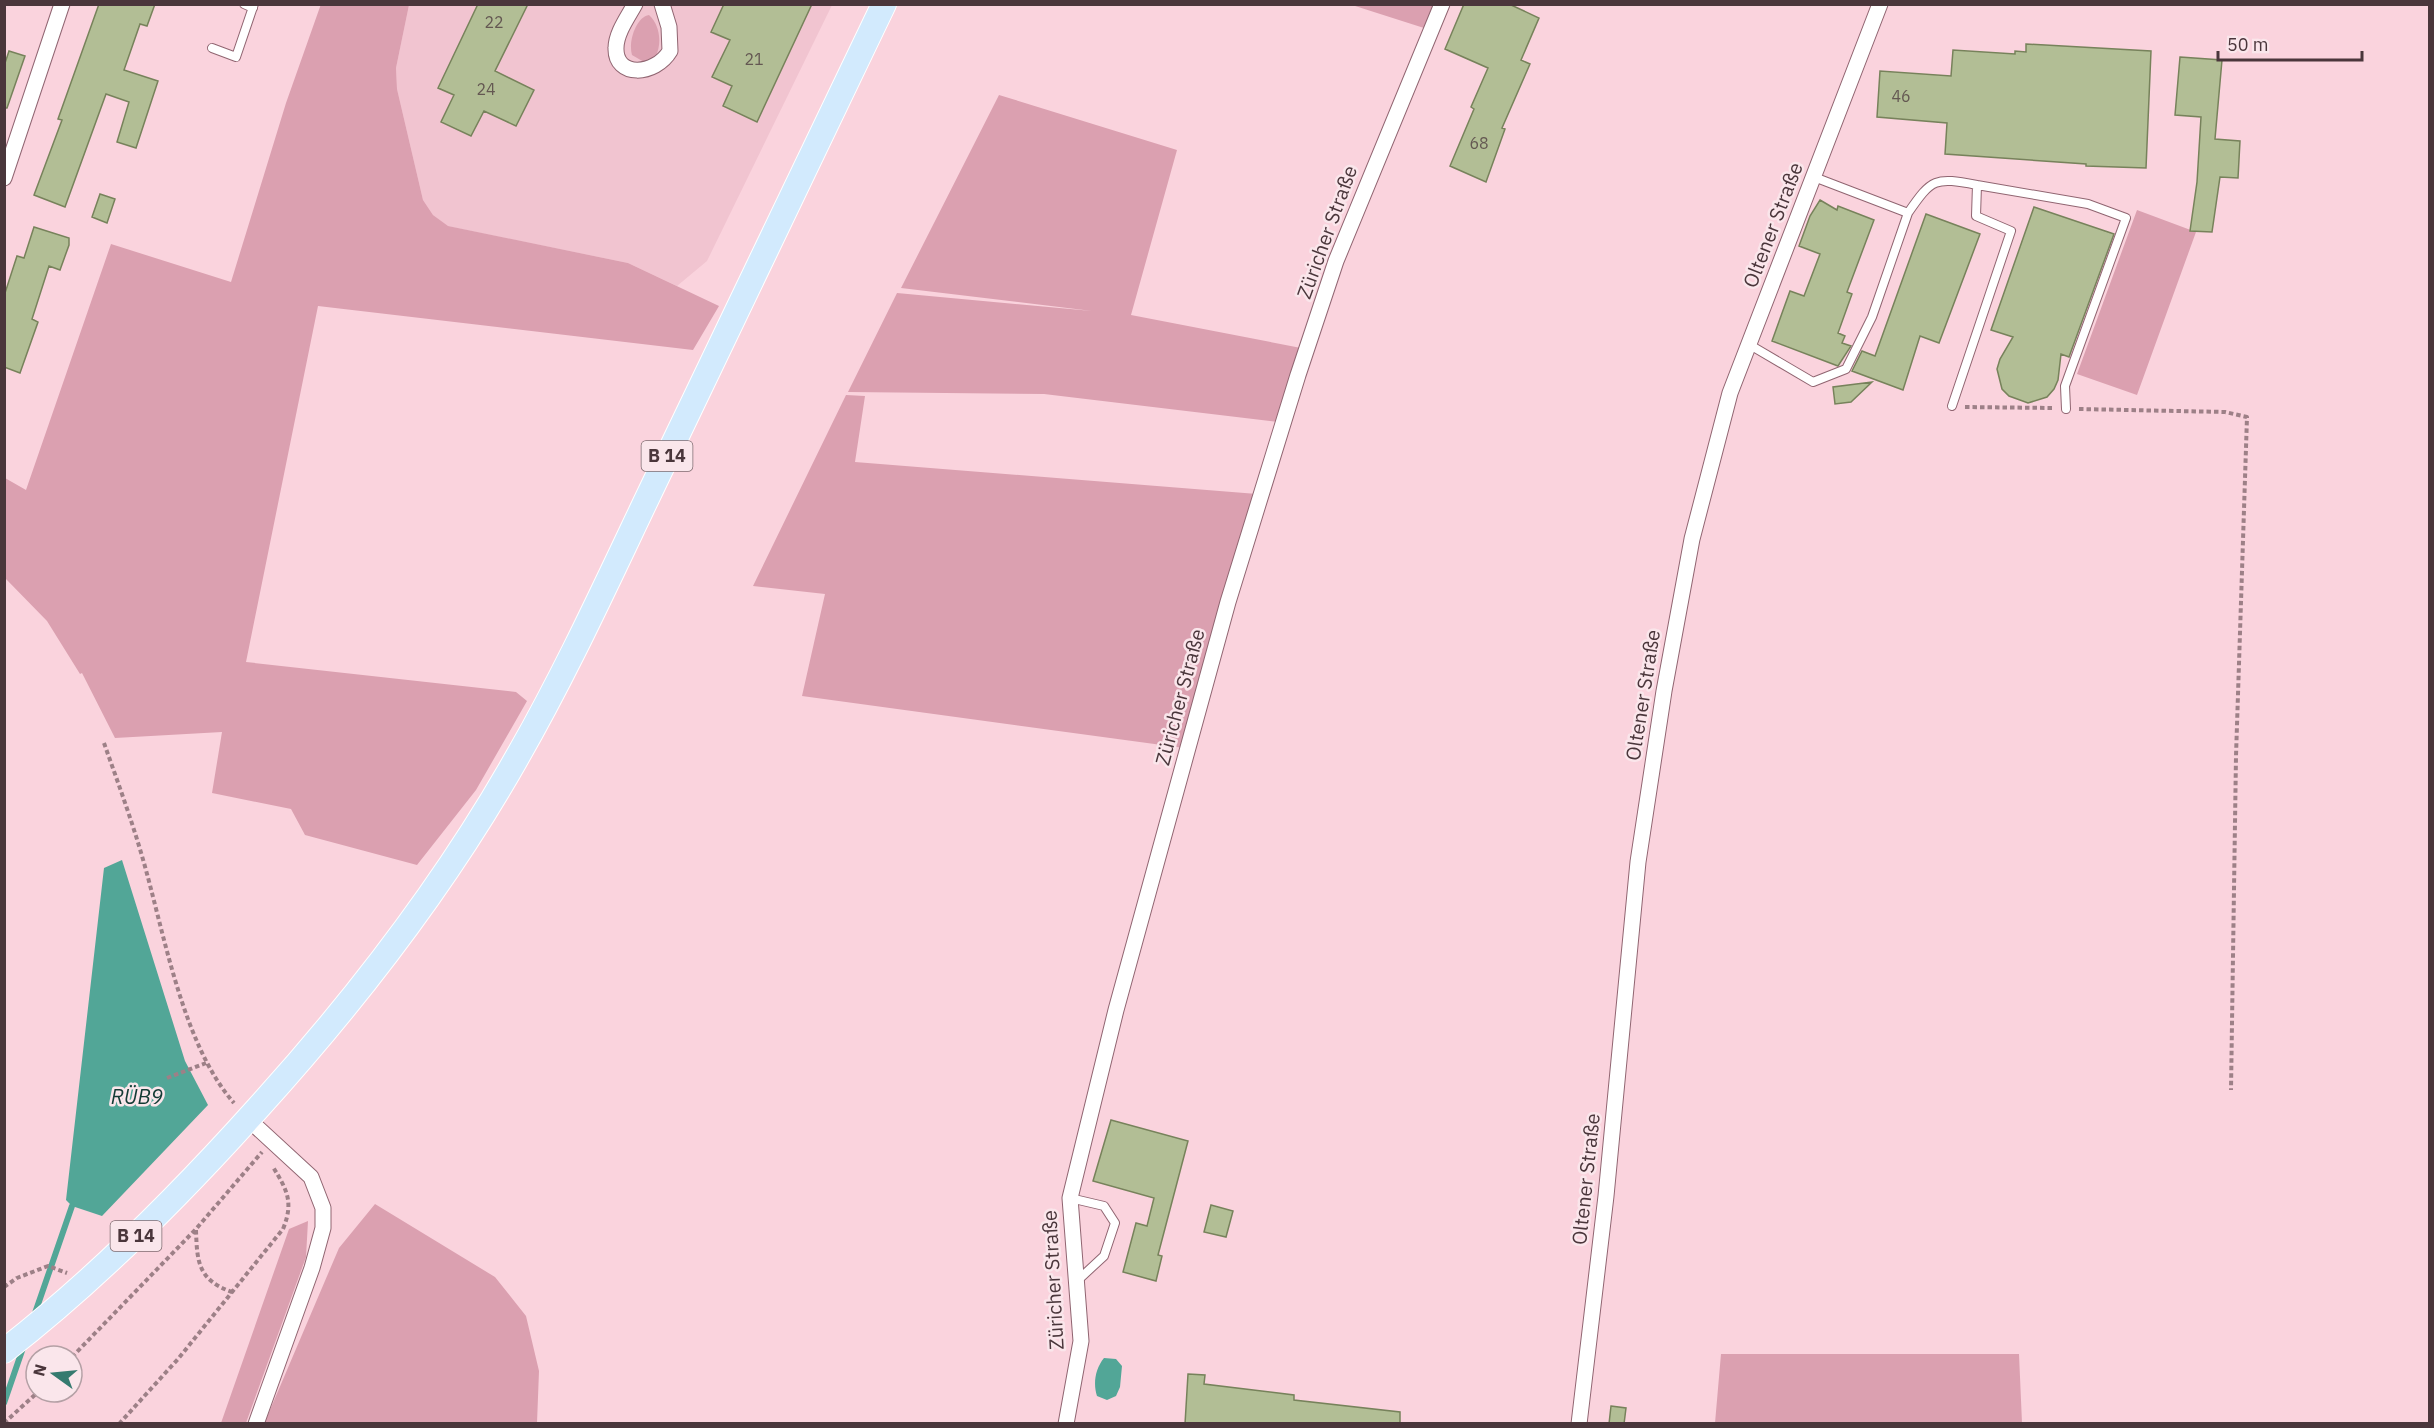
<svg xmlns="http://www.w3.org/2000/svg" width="2434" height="1428" font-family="'IBM Plex Sans',sans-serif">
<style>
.built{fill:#f1c4d0}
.green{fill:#dba0b0}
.water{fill:#52a697}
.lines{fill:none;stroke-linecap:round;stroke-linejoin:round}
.stream{stroke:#52a697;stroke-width:6}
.building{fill:#b2be95;stroke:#77825b;stroke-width:1.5}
.service-casing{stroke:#906571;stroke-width:10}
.minor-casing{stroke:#906571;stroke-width:17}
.primary-casing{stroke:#fff;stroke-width:26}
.path{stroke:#9d8087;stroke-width:4;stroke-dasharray:4.5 3;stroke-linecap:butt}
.service{stroke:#fff;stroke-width:8}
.minor{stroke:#fff;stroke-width:15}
.primary{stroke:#d2eafd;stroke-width:24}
.labels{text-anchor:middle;stroke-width:5;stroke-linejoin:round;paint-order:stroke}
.number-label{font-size:16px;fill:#645852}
.shield{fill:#fae6eb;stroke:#7f6b70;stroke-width:1.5}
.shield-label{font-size:18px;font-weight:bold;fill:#4a363b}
.street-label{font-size:20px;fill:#4a363b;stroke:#fae6eb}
.water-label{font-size:21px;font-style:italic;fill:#133b35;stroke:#fae6eb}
</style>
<rect width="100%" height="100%" fill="#fad3dd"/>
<path class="built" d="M 409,5 L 832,5 L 707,261 L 677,286 L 628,263 L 447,226 L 433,215 L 423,200 L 397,89 L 396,68 Z"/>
<path class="green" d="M 321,4 L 409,5 L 396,68 L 397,89 L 423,200 L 433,215 L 448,226 L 628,263 L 719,306 L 693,350 L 318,306 L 246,662 L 516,692 L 527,701 L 476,790 L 417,865 L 305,835 L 291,809 L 212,793 L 222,732 L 115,738 L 82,673 L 80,674 L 47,621 L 5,578 L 5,478 L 26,490 L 111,244 L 231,282 L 286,103 Z
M 1352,5 L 1435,5 L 1424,28 Z
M 649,15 C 660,25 662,43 656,56 L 644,62 L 632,55 C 628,42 636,17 649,15 Z
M 999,95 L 1177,150 L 1131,315 L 1301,348 L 1278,422 L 1044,394 L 848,392 L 897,293 L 1092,311 L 901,288 Z
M 2137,210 L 2196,232 L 2137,395 L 2077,374 Z
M 846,395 L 865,396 L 855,462 L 1257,494 L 1184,748 L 802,696 L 825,594 L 753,586 Z
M 375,1204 L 495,1277 L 526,1316 L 539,1371 L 537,1423 L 264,1424 L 339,1248 Z
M 308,1221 L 306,1257 L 246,1423 L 221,1423 L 289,1229 Z
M 1721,1354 L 2019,1354 L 2022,1423 L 1715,1423 Z"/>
<path class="water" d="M 122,860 L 185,1061 L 208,1105 L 102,1216 L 72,1206 L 66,1200 L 104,868 Z
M 1104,1358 L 1116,1359 L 1122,1366 L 1120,1387 L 1116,1396 L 1107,1400 L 1097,1396 C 1093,1384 1095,1369 1104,1358 Z"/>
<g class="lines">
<path class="stream" d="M 34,1316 L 72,1206
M 4,1403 L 24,1345"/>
</g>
<path class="building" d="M 99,4 L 155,4 L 147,26 L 140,24 L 124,70 L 158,81 L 136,148 L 117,142 L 129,102 L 106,94 L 65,207 L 34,195 L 62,120 L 58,119 Z
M 478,4 L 528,4 L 495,71 L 534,90 L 516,126 L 484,111 L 471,136 L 441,122 L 454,95 L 438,88 Z
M 724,4 L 812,4 L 757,122 L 723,106 L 732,86 L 712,77 L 730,40 L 711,32 Z
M 1464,4 L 1509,4 L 1539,18 L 1521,60 L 1530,64 L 1502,128 L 1505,129 L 1486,182 L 1450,166 L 1474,109 L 1471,107 L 1488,68 L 1445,49 Z
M 2026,44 L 2151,51 L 2146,168 L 2086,166 L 2086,164 L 1945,154 L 1947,123 L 1877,117 L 1880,71 L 1951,76 L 1953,50 L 2015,54 L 2015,51 L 2026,52 Z
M 9,51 L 25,56 L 7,108 L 4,108 L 4,66 Z
M 2180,57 L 2222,60 L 2215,139 L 2240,141 L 2238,178 L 2220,177 L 2212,232 L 2190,231 L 2197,182 L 2201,117 L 2175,115 Z
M 100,194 L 115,199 L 107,223 L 92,217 Z
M 1820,200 L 1837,210 L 1838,206 L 1874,220 L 1847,292 L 1852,294 L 1838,333 L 1845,336 L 1842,343 L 1851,346 L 1838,366 L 1772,341 L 1790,291 L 1804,296 L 1820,254 L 1799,246 L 1810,216 Z
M 2034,207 L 2114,234 L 2069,357 L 2061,354 L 2058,380 L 2054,389 L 2047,397 L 2028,403 L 2009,396 L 2002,389 L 1997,369 L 2000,359 L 2013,337 L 1991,330 Z
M 1926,214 L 1980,234 L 1939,343 L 1920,336 L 1903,390 L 1852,371 L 1862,351 L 1875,356 Z
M 34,227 L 69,238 L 69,245 L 60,270 L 49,266 L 32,319 L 38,322 L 20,373 L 4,367 L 4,296 L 17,256 L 24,258 Z
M 1872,382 L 1851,402 L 1835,404 L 1833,387 Z
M 1111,1120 L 1188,1141 L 1158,1255 L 1162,1256 L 1156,1281 L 1123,1272 L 1136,1223 L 1147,1226 L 1154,1198 L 1093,1181 Z
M 1211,1205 L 1233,1211 L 1226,1237 L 1204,1232 Z
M 1188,1374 L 1205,1375 L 1204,1384 L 1294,1395 L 1294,1400 L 1400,1412 L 1400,1424 L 1185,1424 Z
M 1611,1406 L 1626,1408 L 1624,1424 L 1609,1424 Z"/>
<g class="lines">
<defs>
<path id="service" d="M 244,4 L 253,8
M 212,48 L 236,57 L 254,4
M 1814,177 L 1908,213 C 1932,178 1935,177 1977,185 L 1976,216 L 2011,231 L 1952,406
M 1977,185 L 2088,204 L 2126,218 L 2065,386 L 2066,409
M 1750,345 L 1813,382 L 1846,369 L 1872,317 L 1908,213
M 1070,1198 L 1104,1206 L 1115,1223 L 1104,1256 L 1077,1281"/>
<path id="minor" d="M 635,4 C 628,17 616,33 616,48 C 615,78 655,76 670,51 L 669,27 L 662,4
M 4,178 L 62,4
M 248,1119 L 311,1177 L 323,1208 L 323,1228 L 312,1268 L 256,1424
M 1066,1424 L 1081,1341 L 1070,1198 L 1116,1010 L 1228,602 L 1298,375 L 1336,261 L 1442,4
M 1579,1424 L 1606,1196 L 1638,862 L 1664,691 L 1692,539 L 1730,393 L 1880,4"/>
<path id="primary" d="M 4,1351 C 97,1279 180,1195 258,1108 C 355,1001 444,886 515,761 C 571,664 616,562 665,461 C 738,309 811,157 884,4"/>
</defs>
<use href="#service" class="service-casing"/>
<use href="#minor" class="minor-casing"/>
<use href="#primary" class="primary-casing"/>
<path class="path" d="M 1965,407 L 2053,408
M 2079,409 L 2225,412 L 2247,417 L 2236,756 L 2231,1090
M 104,743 C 117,780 131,818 142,856 C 164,931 182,1044 234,1103
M 167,1078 L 206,1063
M 196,1230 C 197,1262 198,1280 232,1292
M 4,1287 L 17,1278 L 48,1266 L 67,1273
M 72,1357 L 196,1229 L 262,1152
M 4,1423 L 38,1392
M 119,1424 L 178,1359 L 283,1229 C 294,1202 287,1190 273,1167"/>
<use href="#service" class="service"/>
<use href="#minor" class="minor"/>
<use href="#primary" class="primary"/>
</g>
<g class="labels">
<g class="number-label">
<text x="494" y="28">22</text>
<text x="754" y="65">21</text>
<text x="486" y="95">24</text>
<text x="1901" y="102">46</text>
<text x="1479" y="149">68</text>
</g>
<g class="shield">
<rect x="641.5" y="441" width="51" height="30" rx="4.5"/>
<rect x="110.5" y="1221" width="51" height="30" rx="4.5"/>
</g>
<g class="shield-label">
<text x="667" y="462">B 14</text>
<text x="136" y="1242">B 14</text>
</g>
<g class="street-label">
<text transform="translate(1773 225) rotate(-69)" y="7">Oltener Straße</text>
<text transform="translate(1327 232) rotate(-70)" y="7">Züricher Straße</text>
<text transform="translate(1643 695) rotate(-81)" y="7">Oltener Straße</text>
<text transform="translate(1180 697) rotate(-75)" y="7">Züricher Straße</text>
<text transform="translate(1586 1179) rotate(-84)" y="7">Oltener Straße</text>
<text transform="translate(1053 1280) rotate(-93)" y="7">Züricher Straße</text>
</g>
<g class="water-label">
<text x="137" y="1104">RÜB9</text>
</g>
</g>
<rect width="2434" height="1428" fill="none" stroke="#4a363b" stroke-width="12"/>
<g transform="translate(54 1374) rotate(285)"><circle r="28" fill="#fae6eb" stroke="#b4a0a5" stroke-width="1.5"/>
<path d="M0-4.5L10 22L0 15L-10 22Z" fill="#357a6f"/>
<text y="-9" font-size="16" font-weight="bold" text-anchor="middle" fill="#4a363b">N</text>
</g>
<path d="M2218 51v9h144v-9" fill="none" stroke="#4a363b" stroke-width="3"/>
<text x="2227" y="51" font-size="18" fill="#4a363b" stroke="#fae6eb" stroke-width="4.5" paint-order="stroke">50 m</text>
</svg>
